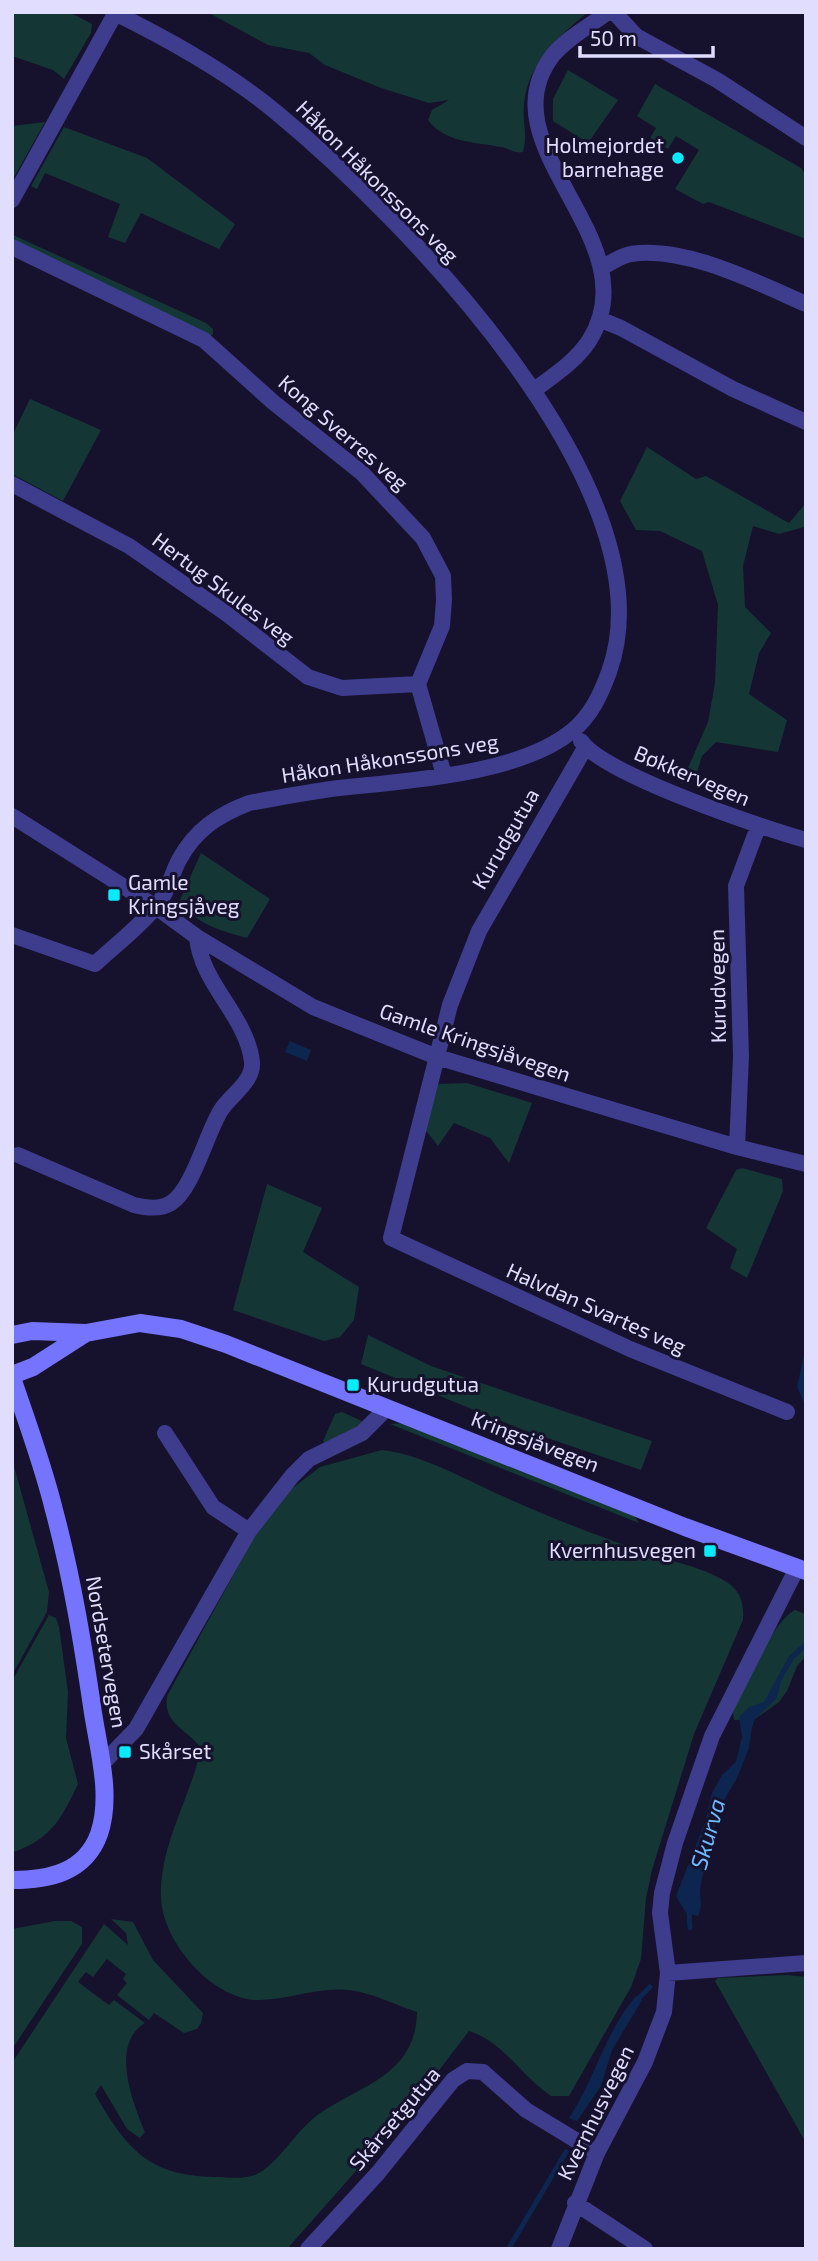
<svg xmlns="http://www.w3.org/2000/svg" width="818" height="2261" font-family="'Exo 2',sans-serif">
<style>
.green{fill:#143735}
.water{fill:#0d2650}
.lines{fill:none;stroke-linecap:round;stroke-linejoin:round}
.stream{stroke:#0d2650;stroke-width:5}
.street{stroke:#3e3c8c;stroke-width:16}
.secondary{stroke:#7574ff;stroke-width:18}
.poi-dot{fill:#09eaff;stroke:#16112d;stroke-width:2.5}
.labels{text-anchor:middle;stroke-width:6;stroke-linejoin:round;paint-order:stroke}
.poi-label{font-size:21px;fill:#e0ddff;stroke:#16112d;text-anchor:start}
.street-label{font-size:21px;fill:#e0ddff;stroke:#16112d}
.water-label{font-size:23px;font-style:italic;fill:#6bbcff;stroke:#16112d}
</style>
<rect width="100%" height="100%" fill="#16112d"/>
<path class="green" d="M 12,12 L 69,12 L 92,24 L 91,33 L 64,79 L 53,70 L 12,56 Z
M 207,12 L 588,12 C 558,37 528,63 524,104 C 522,122 528,133 523,152 C 514,154 509,148 501,147 C 475,142 445,143 428,120 L 432,110 L 449,100 L 429,103 L 381,88 L 325,65 L 309,53 L 268,45 Z
M 568,70 L 618,100 L 588,143 L 553,121 L 553,99 Z
M 655,84 L 801,168 L 806,175 L 806,239 L 709,202 L 703,204 L 675,189 L 699,150 L 676,136 L 668,149 L 650,138 L 656,128 L 637,116 Z
M 45,122 L 12,181 L 12,126 Z
M 64,127 L 147,158 L 235,224 L 219,249 L 141,213 L 125,243 L 108,237 L 120,204 L 45,173 L 37,189 L 31,186 Z
M 13,235 L 206,323 L 213,329 L 213,334 L 210,336 L 16,242 Z
M 30,399 L 101,430 L 63,501 L 12,474 L 12,436 Z
M 647,447 L 696,479 L 706,476 L 789,523 L 806,503 L 804,527 L 779,534 L 753,526 L 743,566 L 745,607 L 771,633 L 759,653 L 749,694 L 787,720 L 778,752 L 716,742 L 702,756 L 695,779 L 681,784 L 708,722 L 715,683 L 718,605 L 702,551 L 660,531 L 636,530 L 620,501 Z
M 201,853 L 270,899 L 247,938 C 222,931 194,924 180,900 Z
M 467,1083 L 532,1103 L 509,1163 L 490,1138 L 454,1123 L 438,1146 L 424,1128 L 436,1084 Z
M 742,1168 L 782,1179 L 783,1191 L 747,1278 L 730,1268 L 737,1249 L 706,1228 L 736,1170 Z
M 267,1184 L 322,1208 L 303,1252 L 359,1287 L 354,1320 L 340,1337 L 324,1341 L 233,1310 Z
M 368,1335 L 431,1366 L 652,1441 L 641,1470 L 521,1429 L 361,1364 Z
M 342,1412 L 364,1422 L 357,1431 L 325,1444 L 323,1441 L 335,1414 Z
M 403,1423 L 633,1514 L 639,1523 L 390,1424 Z
M 382,1450 C 425,1455 467,1481 507,1498 C 556,1520 605,1539 657,1556 C 681,1564 712,1570 732,1586 C 742,1595 744,1607 743,1620 L 694,1734 L 652,1870 L 646,1898 L 641,1959 L 631,1987 L 569,2096 L 551,2096 C 521,2076 504,2042 469,2031 L 401,2120 L 287,2249 L 12,2249 L 12,2063 L 104,1924 L 128,1945 L 126,1933 L 111,1919 L 133,1922 L 153,1960 L 203,2013 L 201,2023 L 197,2029 L 184,2033 L 154,2013 L 149,2020 L 117,1995 L 127,1983 L 123,1979 L 126,1974 L 107,1959 L 93,1977 L 86,1972 L 78,1982 L 109,2005 L 114,2000 L 145,2023 C 110,2044 132,2101 145,2132 L 140,2138 L 127,2129 L 101,2085 L 95,2094 C 126,2148 148,2176 215,2177 C 228,2177 245,2180 257,2174 C 279,2163 297,2129 319,2114 C 361,2085 416,2075 417,2012 C 395,2005 369,1991 346,1990 C 316,1987 286,2001 256,2000 C 211,1998 162,1941 161,1897 C 159,1846 191,1797 201,1748 C 186,1728 163,1724 167,1696 L 257,1532 L 285,1494 L 320,1467 Z
M 12,1459 L 49,1592 L 47,1612 L 12,1675 Z
M 795,1610 L 806,1614 L 806,1656 L 797,1666 L 787,1691 L 779,1702 L 755,1719 L 734,1720 L 733,1712 C 745,1688 772,1621 795,1610 Z
M 49,1615 L 56,1618 L 59,1627 L 68,1692 L 66,1738 L 78,1784 C 61,1819 52,1838 14,1852 L 12,1681 Z
M 55,1921 L 71,1921 L 82,1927 L 82,1944 L 12,2049 L 12,1929 Z
M 788,1975 L 806,1977 L 806,2143 L 715,1981 L 718,1978 Z"/>
<path class="water" d="M 290,1041 L 311,1050 L 307,1061 L 285,1052 Z
M 806,1346 L 806,1407 L 797,1387 Z
M 806,1641 L 806,1648 L 794,1659 L 781,1681 L 777,1698 L 755,1719 L 752,1727 L 749,1748 L 737,1778 L 722,1804 L 710,1842 L 700,1889 L 701,1906 L 698,1916 L 686,1913 L 676,1896 L 705,1822 L 712,1793 L 722,1775 L 736,1762 L 742,1737 L 739,1717 L 749,1707 L 764,1702 L 789,1656 Z
M 636,1996 L 642,2000 L 612,2050 L 601,2086 L 577,2121 L 569,2118 C 595,2079 605,2032 636,1996 Z"/>
<g class="lines">
<path class="stream" d="M 689,1910 L 690,1928
M 634,2003 L 650,1987
M 509,2248 L 566,2152"/>
<path class="street" d="M 614,12 L 636,36 L 717,80 L 806,138
M 12,200 L 116,12
M 12,247 L 204,340 L 273,402 L 362,473 L 423,538 L 443,576 L 444,600 L 442,626 L 418,684 L 444,775
M 602,267 C 611,263 622,255 631,254 C 684,245 758,283 806,304
M 599,319 L 621,328 L 733,389 L 806,422
M 533,391 C 553,376 575,362 589,341 C 653,240 482,146 553,55 C 567,38 591,25 608,12
M 12,484 L 129,546 L 227,614 L 308,677 L 342,688 L 418,684
M 581,741 C 603,774 763,828 806,840
M 585,748 L 479,931 L 450,1005 L 391,1238 L 630,1349 L 787,1412
M 12,816 L 156,907 L 197,937 L 313,1007 L 437,1057 L 737,1147 L 806,1164
M 12,935 L 95,964 C 115,945 141,926 158,904 C 169,890 171,875 179,860 C 195,830 218,815 249,803 C 276,798 304,793 331,789 C 400,781 518,776 572,731 C 591,716 601,694 609,672 C 674,492 403,217 277,113 C 228,72 170,40 113,12
M 737,1147 L 741,1056 L 736,886 L 758,827
M 18,1155 L 134,1205 C 146,1208 160,1210 171,1203 C 193,1189 206,1134 221,1110 C 230,1096 254,1081 252,1062 C 247,1016 201,984 197,937
M 165,1433 L 213,1507 L 249,1531
M 101,1765 L 136,1729 L 249,1531 L 292,1476 L 309,1459 L 362,1433 L 386,1409
M 668,1973 L 806,1963
M 575,2203 L 645,2249
M 308,2249 L 378,2173 L 453,2080 L 467,2071 L 483,2072 L 526,2110 L 597,2153
M 559,2249 L 597,2153 L 645,2062 L 664,2012 L 668,1973 L 660,1913 L 662,1893 L 675,1843 L 712,1736 L 797,1568"/>
<path class="secondary" d="M 12,1335 L 32,1331 L 86,1333 L 140,1323 L 181,1329 L 226,1344 L 685,1527 L 806,1571
M 12,1375 L 33,1367 L 86,1333
M 12,1378 C 27,1422 43,1465 54,1510 C 72,1577 83,1645 93,1713 C 99,1751 112,1797 99,1834 C 85,1873 48,1880 12,1880"/>
</g>
<g class="poi-dot">
<circle cx="678" cy="158" r="7"/>
<rect x="107" y="888" width="14" height="14" rx="3.5"/>
<rect x="346" y="1378" width="14" height="14" rx="3.5"/>
<rect x="703" y="1544" width="14" height="14" rx="3.5"/>
<rect x="118" y="1745" width="14" height="14" rx="3.5"/>
</g>
<g class="labels">
<g class="poi-label">
<text x="664" y="153" text-anchor="end">Holmejordet<tspan x="664" dy="24">barnehage</tspan></text>
<text x="128" y="890">Gamle<tspan x="128" dy="24">Kringsjåveg</tspan></text>
<text x="367" y="1392">Kurudgutua</text>
<text x="696" y="1558" text-anchor="end">Kvernhusvegen</text>
<text x="139" y="1759">Skårset</text>
</g>
<g class="street-label">
<text transform="translate(377 182) rotate(45)" y="7">Håkon Håkonssons veg</text>
<text transform="translate(343 433) rotate(41)" y="7">Kong Sverres veg</text>
<text transform="translate(223 589) rotate(37)" y="7">Hertug Skules veg</text>
<text transform="translate(390 759) rotate(-9)" y="7">Håkon Håkonssons veg</text>
<text transform="translate(692 776) rotate(23)" y="7">Bøkkervegen</text>
<text transform="translate(506 839) rotate(-60)" y="7">Kurudgutua</text>
<text transform="translate(718 986) rotate(-91)" y="7">Kurudvegen</text>
<text transform="translate(475 1043) rotate(19)" y="7">Gamle Kringsjåvegen</text>
<text transform="translate(596 1309) rotate(24)" y="7">Halvdan Svartes veg</text>
<text transform="translate(535 1442) rotate(21)" y="7">Kringsjåvegen</text>
<text transform="translate(106 1652) rotate(80)" y="7">Nordsetervegen</text>
<text transform="translate(596 2113) rotate(-64)" y="7">Kvernhusvegen</text>
<text transform="translate(395 2119) rotate(-50)" y="7">Skårsetgutua</text>
</g>
<g class="water-label">
<text transform="translate(708 1834) rotate(-74)" y="8">Skurva</text>
</g>
</g>
<rect width="818" height="2261" fill="none" stroke="#e0ddff" stroke-width="28"/>
<path d="M580 46v10h133v-10" fill="none" stroke="#e0ddff" stroke-width="3.5"/>
<text x="590" y="46" font-size="21" fill="#e0ddff" stroke="#16112d" stroke-width="5" paint-order="stroke">50 m</text>
</svg>
